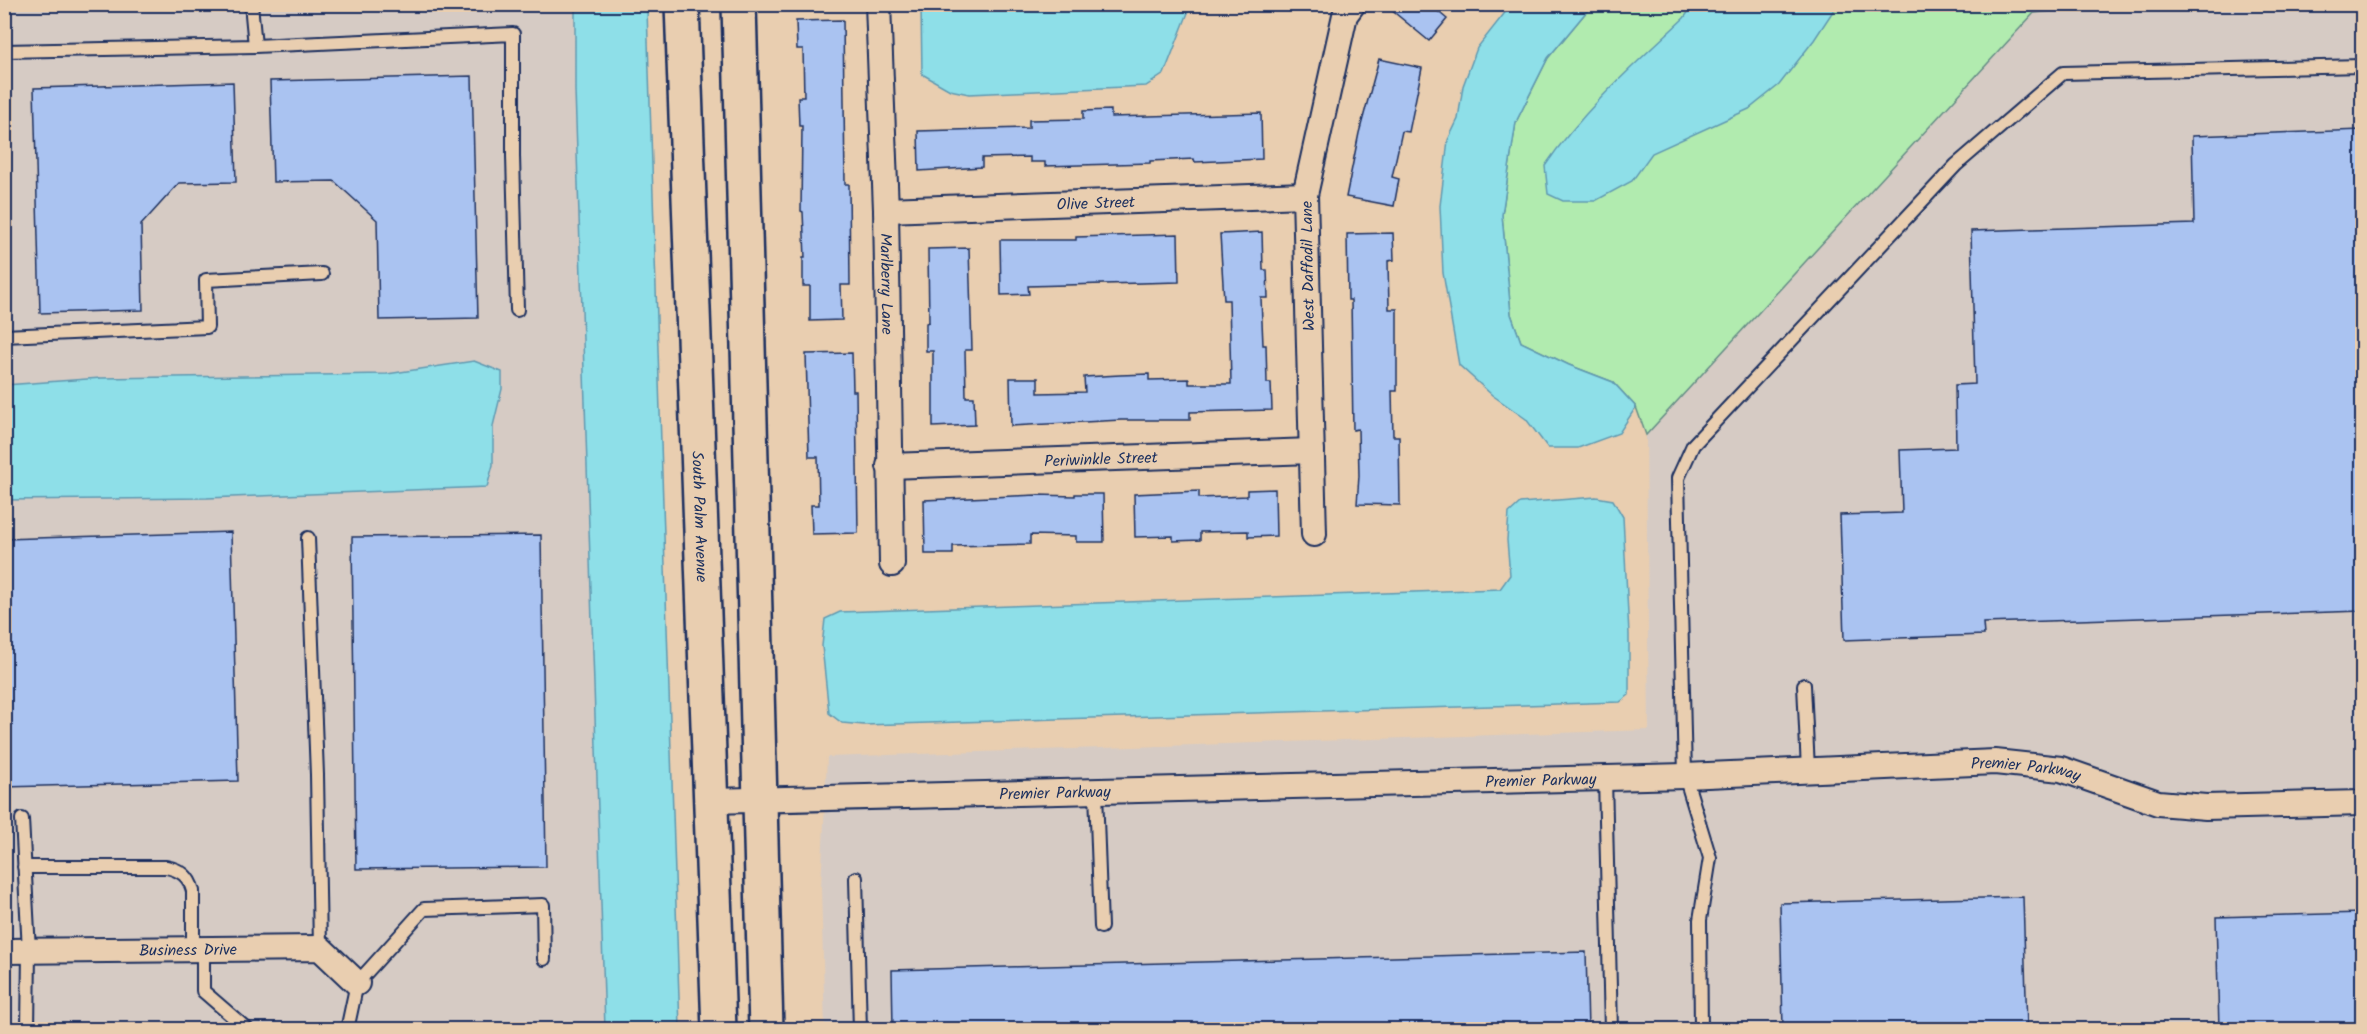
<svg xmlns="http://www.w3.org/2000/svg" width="2367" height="1034" font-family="Kalam,sans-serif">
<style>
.built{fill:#d6cbc4}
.green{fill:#b1ebaf;stroke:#668d86;stroke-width:1.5}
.water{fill:#8edfe8;stroke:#6099b1;stroke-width:1.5}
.building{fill:#aac3f1;stroke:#1b2f5e;stroke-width:1.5}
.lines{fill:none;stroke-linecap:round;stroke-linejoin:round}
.service-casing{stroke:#1b2f5e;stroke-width:16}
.minor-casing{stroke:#1b2f5e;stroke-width:28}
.secondary-casing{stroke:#1b2f5e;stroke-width:38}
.service{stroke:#e9ceb0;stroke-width:12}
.minor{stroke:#e9ceb0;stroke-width:24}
.secondary{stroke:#e9ceb0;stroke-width:33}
.labels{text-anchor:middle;stroke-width:4.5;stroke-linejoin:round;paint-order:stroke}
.street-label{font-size:16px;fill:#1b2f5e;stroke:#e9ceb0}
</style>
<rect width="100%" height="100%" fill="#e9ceb0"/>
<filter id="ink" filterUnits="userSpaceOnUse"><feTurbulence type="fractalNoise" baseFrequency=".0167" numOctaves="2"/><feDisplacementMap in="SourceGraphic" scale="12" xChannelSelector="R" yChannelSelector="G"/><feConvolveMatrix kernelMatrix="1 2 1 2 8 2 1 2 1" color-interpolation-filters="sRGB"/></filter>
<g filter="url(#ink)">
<path class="built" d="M 2108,4 L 2362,5 L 2362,1029 L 825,1030 L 821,888 L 827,757 L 1649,730 L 1646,435 L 2034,13 Z
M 5,5 L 574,5 L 575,90 L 605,1029 L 5,1030 Z"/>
<path class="green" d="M 1592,5 L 2108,5 L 2034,13 L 1646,435 L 1636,407 L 1613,382 L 1569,365 L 1521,342 L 1511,314 L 1502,215 L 1516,122 L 1548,58 Z"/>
<path class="water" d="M 1694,4 L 1837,5 L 1814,40 L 1779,85 L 1749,109 L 1652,153 L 1632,181 L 1595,201 L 1563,201 L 1548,194 L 1545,166 C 1583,110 1634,65 1684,18 Z
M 583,5 L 644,5 L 647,10 L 680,1029 L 605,1029 L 575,90 L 575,10 Z
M 921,5 L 921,4 L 1191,5 L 1164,74 L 1146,86 L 969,94 L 950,90 L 922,74 Z
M 1511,5 L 1592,5 L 1548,58 L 1516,122 L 1502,215 L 1511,314 L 1521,342 L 1569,365 L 1613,382 L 1636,407 L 1619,433 L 1578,448 L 1548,448 L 1526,419 L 1492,395 L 1459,365 L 1443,273 L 1440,206 L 1448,140 L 1458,119 L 1463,86 L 1477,48 Z
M 474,361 L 502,372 L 502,389 L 493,426 L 493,465 L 487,487 L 207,498 L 5,500 L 5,385 L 101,378 L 387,374 Z
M 1596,497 L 1613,500 L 1623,517 L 1629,634 L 1629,695 L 1620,702 L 864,725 L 842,723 L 829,713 L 822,646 L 825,619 L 840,612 L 1500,589 L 1510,575 L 1507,540 L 1509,513 L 1520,503 Z"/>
<path class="building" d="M 1384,4 L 1429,4 L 1447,19 L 1429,41 Z
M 843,20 L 845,184 L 849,184 L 850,285 L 841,285 L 842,320 L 810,321 L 810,286 L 803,286 L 803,258 L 805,258 L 803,212 L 801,211 L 802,126 L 799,126 L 798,97 L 804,97 L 803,49 L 797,49 L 796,21 Z
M 1379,59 L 1422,68 L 1409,132 L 1402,131 L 1392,177 L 1399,179 L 1394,206 L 1346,197 L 1359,133 Z
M 472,76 L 478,318 L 379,320 L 377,220 L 334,181 L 273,182 L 270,81 Z
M 233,82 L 236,182 L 179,183 L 141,225 L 143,310 L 40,313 L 34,88 Z
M 1111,110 L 1111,117 L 1261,113 L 1262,159 L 1195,162 L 1194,159 L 1150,161 L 1150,163 L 1045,166 L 1045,162 L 1030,162 L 1030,157 L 982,158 L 982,167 L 919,171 L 918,131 L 1029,128 L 1029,120 L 1083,119 L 1083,111 Z
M 2362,130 L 2362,611 L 1983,623 L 1984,635 L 1844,640 L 1840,515 L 1902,513 L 1900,450 L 1956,448 L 1955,385 L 1975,384 L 1971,231 L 2194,224 L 2192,136 Z
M 1262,232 L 1263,270 L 1267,270 L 1268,298 L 1261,298 L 1263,345 L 1266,345 L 1267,383 L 1271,383 L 1272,410 L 1190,412 L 1190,420 L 1121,420 L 1011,426 L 1010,378 L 1038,378 L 1038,393 L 1085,392 L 1084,377 L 1120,375 L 1149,374 L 1149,380 L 1189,379 L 1189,384 L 1231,384 L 1229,300 L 1224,300 L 1220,234 Z
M 1393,233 L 1394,260 L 1388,261 L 1389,309 L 1397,309 L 1397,391 L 1392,391 L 1393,436 L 1399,436 L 1400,505 L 1357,504 L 1359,476 L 1358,429 L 1353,430 L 1351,300 L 1348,300 L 1347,234 Z
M 1178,234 L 1179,282 L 1028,286 L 1029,294 L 1001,295 L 1000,240 L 1076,240 L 1076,237 Z
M 969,248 L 972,350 L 965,350 L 966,397 L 974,397 L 975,425 L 933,427 L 933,351 L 926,351 L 926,323 L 929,322 L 928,249 Z
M 852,353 L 853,391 L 856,391 L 858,533 L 812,534 L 811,505 L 819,505 L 818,457 L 809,457 L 806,354 Z
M 1275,489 L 1276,536 L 1248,537 L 1248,531 L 1200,532 L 1200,540 L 1173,541 L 1173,536 L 1135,537 L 1134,494 L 1199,491 L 1199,498 L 1247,496 L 1247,490 Z
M 1075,494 L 1103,494 L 1104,542 L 1076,542 L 1076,536 L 1030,535 L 1030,544 L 953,546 L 953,554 L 925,554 L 924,500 L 1037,495 L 1075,496 Z
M 231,532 L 238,781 L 4,787 L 4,539 Z
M 541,535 L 546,867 L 356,869 L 352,537 Z
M 2023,897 L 2027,1029 L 1783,1029 L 1780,903 Z
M 2362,913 L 2362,1029 L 2219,1029 L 2216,917 Z
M 1586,952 L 1588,1029 L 893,1029 L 892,970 Z"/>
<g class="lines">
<defs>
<path id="service" d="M 251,4 L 255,46 L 513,34 L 513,156 L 517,310
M 4,51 L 255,46
M 4,336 L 207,327 L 206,280 L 322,274
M 308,538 L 317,775 L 320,948
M 1804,685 L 1808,770
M 1605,778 L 1611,1030
M 1096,792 L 1101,927
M 22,819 L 29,951 L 28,1030
M 24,867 L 166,867 C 181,870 189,876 193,891 L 193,949
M 856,878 L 860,1030
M 203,949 L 203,991 L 248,1030
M 347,1030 L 357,983 L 424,909 L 543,905 L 544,959
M 1701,1030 L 1700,920 L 1710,858 L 1685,776 L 1678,478 L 1693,445 L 1956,165 L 2063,73 L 2362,66"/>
<g id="minor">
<path id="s1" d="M 878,4 L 886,210 L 892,564"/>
<path id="s2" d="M 886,210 L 1305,195"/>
<path id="s3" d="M 889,466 L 1312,451"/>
<path d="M 1314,534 L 1305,195 L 1345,15 L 1353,4"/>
<path id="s4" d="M 711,801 L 1685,776 L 1995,762 L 2061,769 L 2158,803 L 2206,807 L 2362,803"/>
<path id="s5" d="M 4,951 L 320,948 L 357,983"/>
</g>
<g id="secondary">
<path id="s6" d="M 682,4 L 719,1030"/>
<path d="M 739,4 L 766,1030"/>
</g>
</defs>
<use href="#service" class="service-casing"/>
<use href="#minor" class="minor-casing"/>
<use href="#secondary" class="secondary-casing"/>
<use href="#service" class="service"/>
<use href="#minor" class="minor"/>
<use href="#secondary" class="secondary"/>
</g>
</g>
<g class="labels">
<g class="street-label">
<text dy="6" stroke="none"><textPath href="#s2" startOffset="210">Olive Street</textPath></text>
<text transform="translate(1307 266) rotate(-91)" y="6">West Daffodil Lane</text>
<text dy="6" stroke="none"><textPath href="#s1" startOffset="280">Marlberry Lane</textPath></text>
<text dy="6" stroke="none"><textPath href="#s3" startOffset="212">Periwinkle Street</textPath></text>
<text dy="6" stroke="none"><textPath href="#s6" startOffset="513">South Palm Avenue</textPath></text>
<text dy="6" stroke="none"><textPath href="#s4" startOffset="1316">Premier Parkway</textPath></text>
<text dy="6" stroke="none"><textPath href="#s4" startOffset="830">Premier Parkway</textPath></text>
<text dy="6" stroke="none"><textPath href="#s4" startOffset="344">Premier Parkway</textPath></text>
<text dy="6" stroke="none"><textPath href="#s5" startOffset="184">Business Drive</textPath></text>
</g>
</g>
<rect width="2367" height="1034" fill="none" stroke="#e9ceb0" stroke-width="24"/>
<rect x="12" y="12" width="2343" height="1010" fill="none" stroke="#1b2f5e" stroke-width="2" filter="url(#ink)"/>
</svg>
